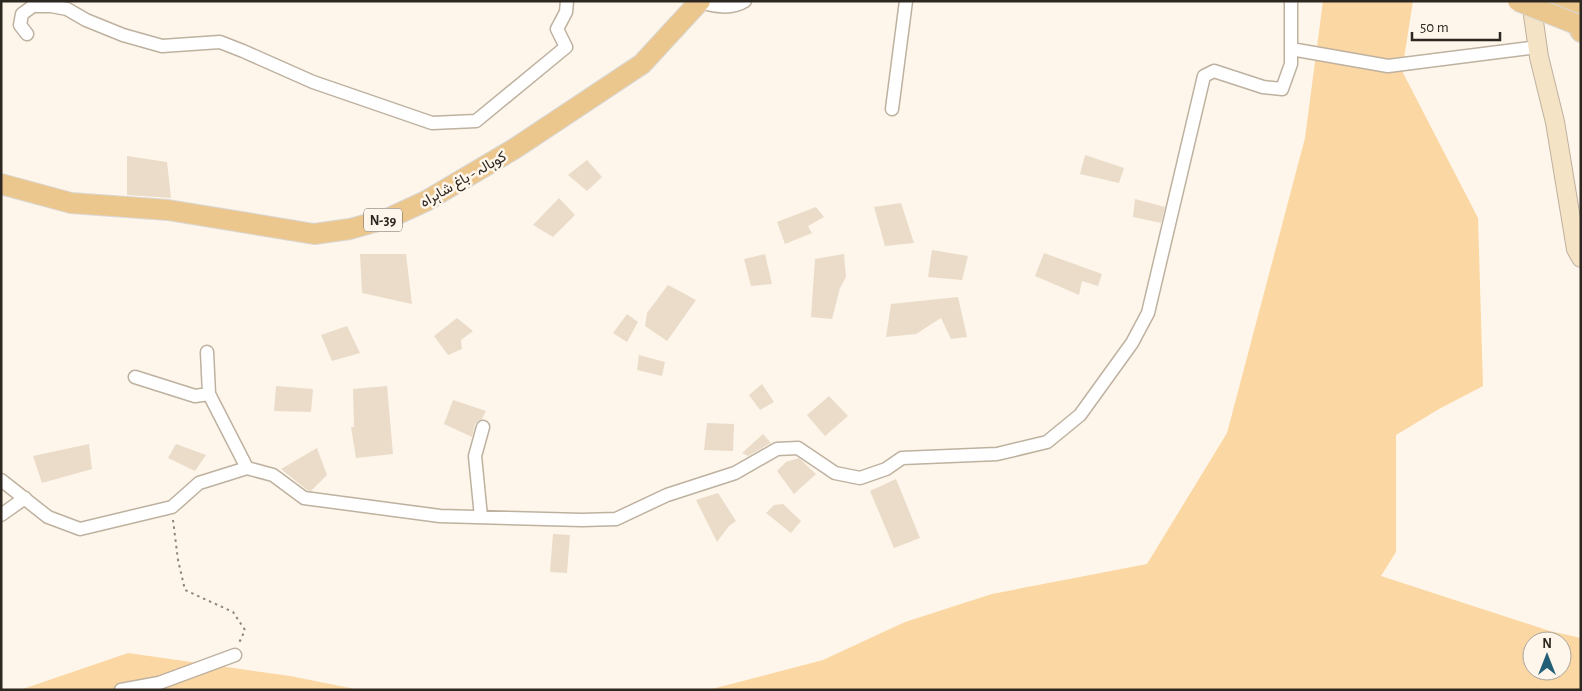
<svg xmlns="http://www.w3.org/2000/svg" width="1582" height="691" font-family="'Alegreya Sans',Vazirmatn,sans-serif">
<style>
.water{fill:#fbd7a3;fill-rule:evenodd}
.building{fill:#eadcc9}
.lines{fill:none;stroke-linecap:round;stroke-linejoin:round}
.street-casing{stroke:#beb19f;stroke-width:15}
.secondary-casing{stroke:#beb19f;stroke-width:20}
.primary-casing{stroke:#d9d8d7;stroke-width:22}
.path{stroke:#8d867e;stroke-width:2;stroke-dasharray:2.5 4;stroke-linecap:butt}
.street{stroke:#fff;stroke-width:12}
.secondary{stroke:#f5e3c6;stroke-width:18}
.primary{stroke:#ebc78e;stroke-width:20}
.primary-bridge-casing{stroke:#d9d8d7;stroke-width:22;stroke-linecap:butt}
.primary-bridge{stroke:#ebc78e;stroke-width:20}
.labels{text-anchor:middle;stroke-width:5;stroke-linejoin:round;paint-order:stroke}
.shield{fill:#fef6eb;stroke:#6b655d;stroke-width:1}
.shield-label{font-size:14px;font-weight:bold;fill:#2c2720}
.street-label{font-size:15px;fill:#2c2720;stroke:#fef6eb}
</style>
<rect width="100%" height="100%" fill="#fef6eb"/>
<path class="water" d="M 1323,1 L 1413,1 L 1402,71 L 1478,218 L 1483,386 L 1439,409 L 1396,435 L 1396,552 L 1381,576 L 1550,631 L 1581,638 L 1581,690 L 708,690 L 823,660 L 905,622 L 992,594 L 1147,564 L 1227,433 L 1305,138 ZM 1532,641 L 1562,641 L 1562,671 L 1532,671 Z
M 128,653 L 290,676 L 360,690 L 20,690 Z"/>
<path class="building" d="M 1085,155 L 1124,168 L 1119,183 L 1080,174 Z
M 127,156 L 167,162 L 171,198 L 127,195 Z
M 587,160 L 602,177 L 587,191 L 568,175 Z
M 559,198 L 575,215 L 553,237 L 533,225 Z
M 1135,199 L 1165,207 L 1161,223 L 1133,217 Z
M 901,203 L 914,243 L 885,246 L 874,207 Z
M 816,207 L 824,217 L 808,226 L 812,233 L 785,244 L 777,222 Z
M 932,250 L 968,256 L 962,280 L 928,277 Z
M 1044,253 L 1102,274 L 1098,286 L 1082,281 L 1079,295 L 1035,276 Z
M 360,254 L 406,254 L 412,304 L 362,293 Z
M 765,254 L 772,284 L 751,286 L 744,259 Z
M 844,254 L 846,277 L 840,288 L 832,319 L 811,317 L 815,259 Z
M 668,285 L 696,300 L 667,341 L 645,326 L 647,313 Z
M 958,297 L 967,337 L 951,339 L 941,318 L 916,334 L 886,337 L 891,304 Z
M 627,314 L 638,322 L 627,342 L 613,333 Z
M 457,318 L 473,331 L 461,340 L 462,349 L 448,355 L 434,336 Z
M 347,326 L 360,353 L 332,361 L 321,335 Z
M 639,355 L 665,362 L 662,376 L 637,370 Z
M 762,384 L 774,402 L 760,410 L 749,395 Z
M 276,386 L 313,389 L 311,412 L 274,411 Z
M 387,386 L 393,454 L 356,458 L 351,427 L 354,427 L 353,389 Z
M 829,396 L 848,416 L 825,436 L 807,415 Z
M 453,400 L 486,411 L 482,419 L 478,421 L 475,424 L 472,437 L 444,424 Z
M 707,423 L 734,424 L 733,451 L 704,450 Z
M 763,434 L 771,443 L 748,456 L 742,453 Z
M 89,444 L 92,469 L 42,483 L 33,456 Z
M 176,444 L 206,455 L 195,471 L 168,458 Z
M 317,448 L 327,475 L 311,491 L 307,490 L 281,469 Z
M 799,458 L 816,474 L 794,494 L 777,471 L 786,462 Z
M 896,479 L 920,538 L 894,548 L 870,491 Z
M 718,493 L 736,521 L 729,526 L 717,542 L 696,500 Z
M 783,504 L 801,521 L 791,533 L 766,513 L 774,505 Z
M 553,534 L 570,535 L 567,573 L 550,572 Z"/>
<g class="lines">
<defs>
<path id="street" d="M 699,2 C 714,6 731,10 745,1
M 27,34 L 20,25 L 22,14 L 33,6 L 51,6 L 67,9 L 86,20 L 123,35 L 162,46 L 220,42 L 243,51 L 313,82 L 432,123 L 476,121 L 566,47 L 557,29 L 566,12 L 567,1
M 1291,49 L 1388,66 L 1538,47
M 892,109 L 906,1
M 207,352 L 209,394 L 247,468
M 135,377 L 195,396 L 209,394
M 1,480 L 48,517 L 80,529 L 172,507 L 199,483 L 247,468 L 273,475 L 304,498 L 440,516 L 582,520 L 616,519 L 667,495 L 735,473 L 777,449 L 798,448 L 835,473 L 860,478 L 886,469 L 902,458 L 997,454 L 1047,442 L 1080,415 L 1132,343 L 1148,313 L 1204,76 L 1214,71 L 1263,87 L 1282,89 L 1291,64 L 1291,1
M 1,515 L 25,498
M 481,517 L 475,456 L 483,427
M 121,690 L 159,683 L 235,655"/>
<path id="secondary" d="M 1531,1 L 1539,57 L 1555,122 L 1576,249 L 1581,258"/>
<path id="primary" d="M 1556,1 L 1576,10
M 1578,1 L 1576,24 L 1581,32
M 1,184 L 71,203 L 168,210 L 314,234 L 350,229 L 389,218 L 426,201 L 514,149 L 642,64 L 700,1"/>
</defs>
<use href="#street" class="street-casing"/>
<use href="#secondary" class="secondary-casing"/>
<use href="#primary" class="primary-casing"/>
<path class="path" d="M 173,520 L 178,560 L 185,590 L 233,612 L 245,630 L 239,643"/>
<use href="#street" class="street"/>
<use href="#secondary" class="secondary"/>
<use href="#primary" class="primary"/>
<defs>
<path id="primary-bridge" d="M 1518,1 L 1576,24"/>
</defs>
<use href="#primary-bridge" class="primary-bridge-casing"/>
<use href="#primary-bridge" class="primary-bridge"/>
</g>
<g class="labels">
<rect class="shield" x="364" y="208.5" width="38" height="23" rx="4"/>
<g class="shield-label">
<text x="383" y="225">N-39</text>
</g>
<g class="street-label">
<text transform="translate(463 179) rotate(-30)" y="5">کوہالہ - باغ شاہراہ</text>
</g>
</g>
<rect width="1582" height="691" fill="none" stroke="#2c2720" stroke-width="5"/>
<g transform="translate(1547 656)"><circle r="24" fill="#fef6eb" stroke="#aaa39a"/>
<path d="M0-4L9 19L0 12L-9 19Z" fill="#225f76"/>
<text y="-8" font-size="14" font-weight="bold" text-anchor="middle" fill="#2c2720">N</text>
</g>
<path d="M1412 32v8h88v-8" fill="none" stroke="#2c2720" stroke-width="2.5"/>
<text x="1420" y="32" font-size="15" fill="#2c2720" stroke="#fef6eb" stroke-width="4" paint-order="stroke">50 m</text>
</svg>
